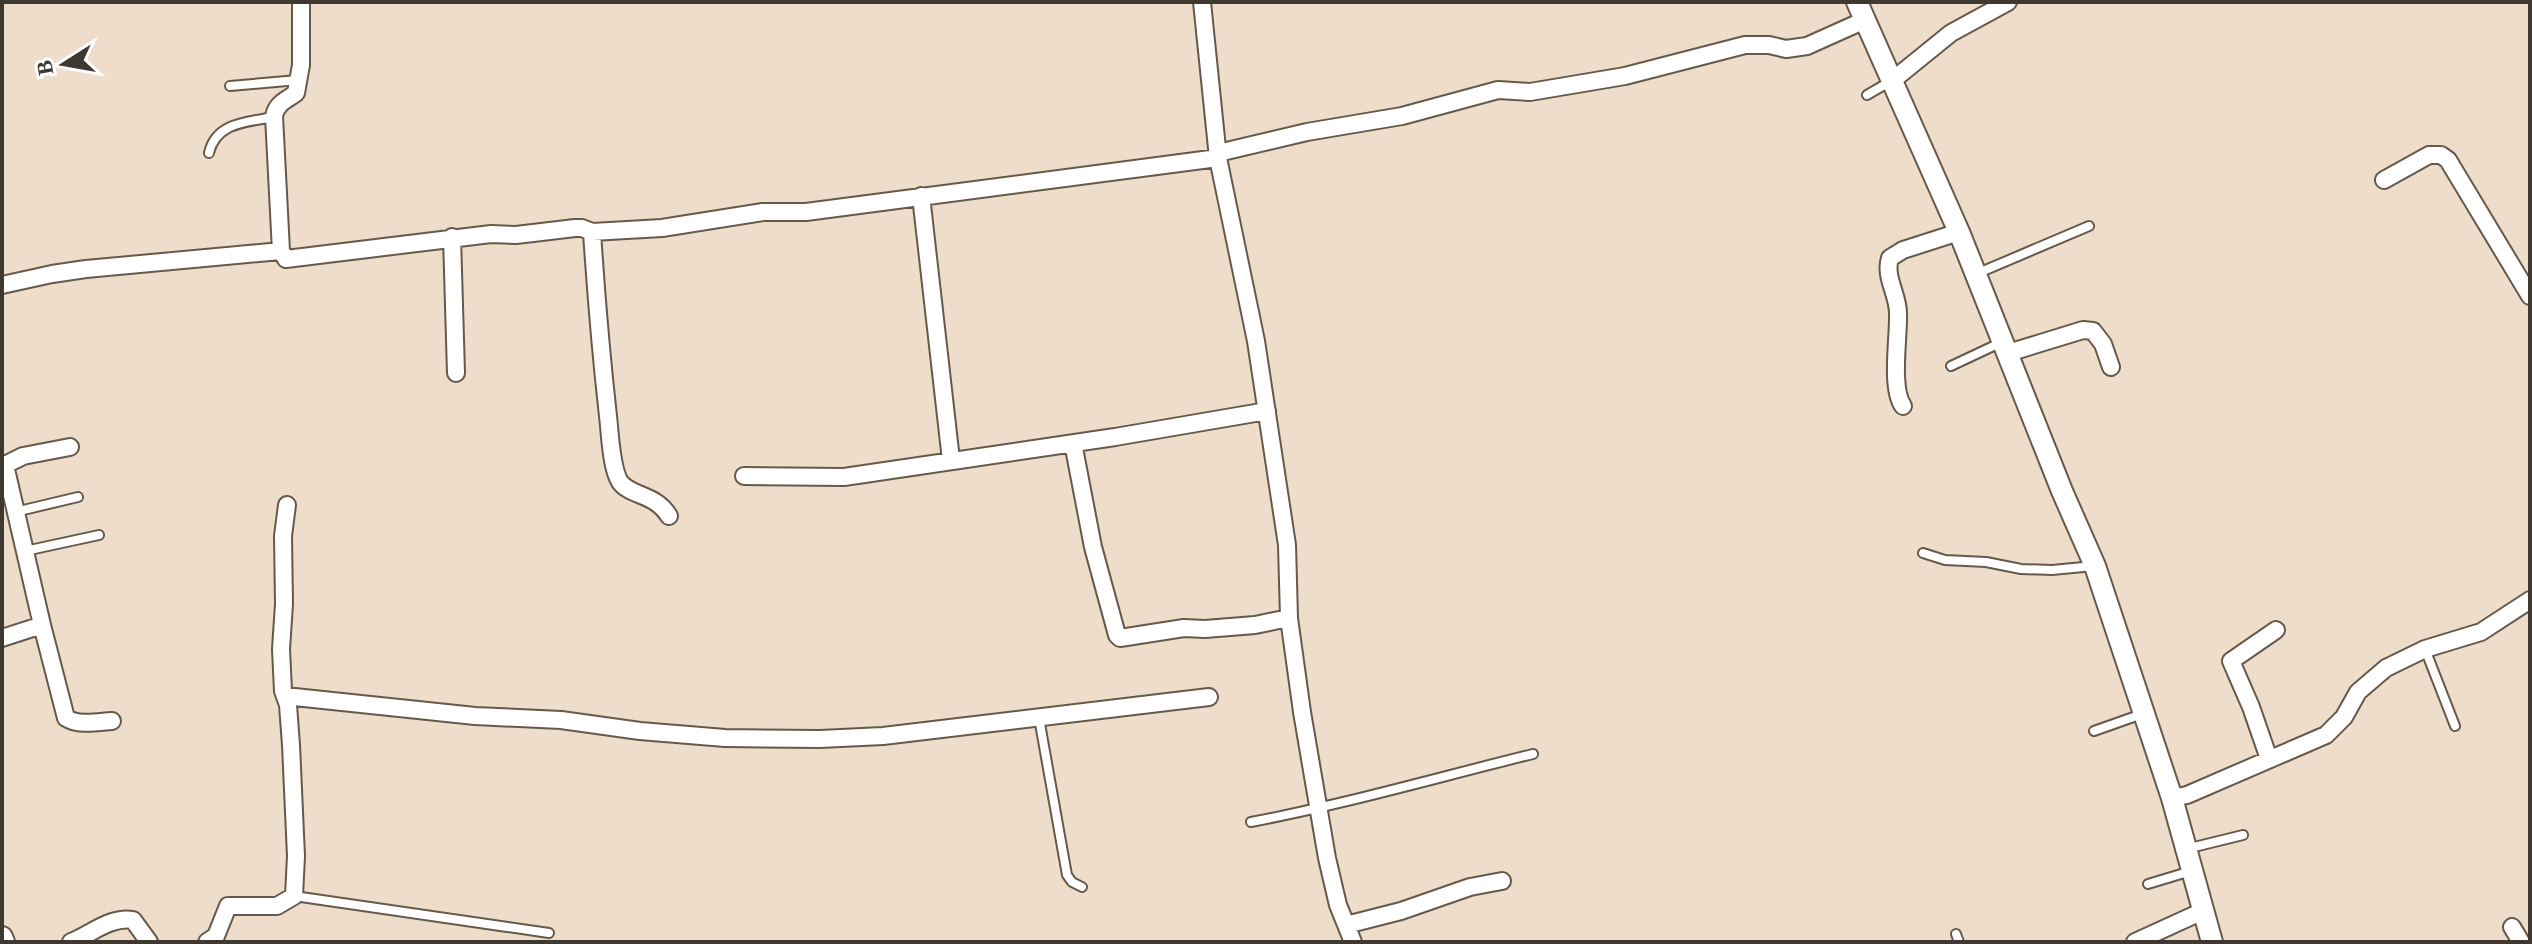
<svg xmlns="http://www.w3.org/2000/svg" width="2532" height="944" font-family="Georgia,serif">
<style>
.lines{fill:none;stroke-linecap:round;stroke-linejoin:round}
.service-casing{stroke:#675949;stroke-width:12}
.minor-casing{stroke:#675949;stroke-width:20}
.tertiary-casing{stroke:#675949;stroke-width:24}
.service{stroke:#fff;stroke-width:8}
.minor{stroke:#fff;stroke-width:16}
.tertiary{stroke:#fff;stroke-width:20}
</style>
<rect width="100%" height="100%" fill="#edddca"/>
<g class="lines">
<defs>
<path id="service" d="M 230,86 L 298,80
M 1867,95 L 1891,81
M 209,153 C 216,122 248,122 274,117
M 1976,274 L 2089,226
M 1951,366 L 2002,342
M 15,512 L 78,497
M 25,551 L 99,535
M 1923,553 L 1945,560 L 1986,562 L 2021,569 L 2052,570 L 2094,566
M 2425,649 L 2455,726
M 1039,718 L 1067,875 L 1072,882 L 1082,887
M 2094,731 L 2142,714
M 1251,822 C 1346,804 1439,777 1533,754
M 2186,849 L 2243,835
M 2148,884 L 2191,871
M 294,896 L 549,933
M 1956,934 L 1959,942"/>
<path id="minor" d="M 301,2 L 301,65 L 296,93 C 285,101 277,103 274,116 L 281,251 L 286,259 L 491,234 L 516,235 L 575,228 L 582,228 L 592,232 L 662,228 L 763,212 L 806,212 L 1218,158
M 1202,2 L 1218,158 L 1256,341 L 1287,545 L 1289,618 L 1302,712 L 1327,858 L 1338,905 L 1353,942
M 1893,80 L 1951,33 L 2008,2
M 1218,153 L 1307,132 L 1402,116 L 1498,90 L 1530,92 L 1625,76 L 1745,45 L 1769,45 L 1786,49 L 1807,46 L 1865,20
M 2384,180 L 2429,155 L 2441,155 L 2448,160 L 2530,296
M 921,196 L 951,460
M 592,232 C 596,293 601,354 608,416 C 610,433 611,468 620,482 C 631,497 655,493 669,516
M 452,237 L 456,373
M 2,285 L 52,274 L 86,269 L 281,251
M 2008,353 L 2083,330 L 2093,331 L 2103,344 L 2111,367
M 1903,406 C 1890,388 1899,336 1898,313 C 1898,294 1884,277 1890,258 L 1903,250 L 1959,232
M 1073,443 L 1093,547 L 1117,635 L 1120,638 L 1184,628 L 1205,629 L 1255,625 L 1289,618
M 744,476 L 844,477 L 1115,437 L 1267,411
M 42,625 L 66,718 C 79,726 97,722 112,721
M 2,638 L 42,625 L 5,465 L 23,456 L 70,447
M 285,696 L 475,716 L 561,720 L 640,731 L 725,738 L 820,739 L 883,736 L 1209,697
M 2269,759 L 2251,707 L 2231,661 L 2276,630
M 2172,798 L 2187,795 L 2326,735 L 2344,717 L 2358,692 L 2386,668 L 2425,649 L 2481,632 L 2530,600
M 1346,925 L 1401,911 L 1470,887 L 1502,881
M 2512,927 L 2521,942
M 71,942 C 91,934 111,916 133,920 L 149,942
M 207,942 L 216,936 L 228,906 L 277,906 L 294,896 L 296,856 L 291,745 L 288,705 L 283,691 L 281,649 L 284,604 L 283,536 L 287,505
M 2135,942 L 2203,911"/>
<path id="tertiary" d="M 1857,2 L 1959,232 L 2062,491 L 2095,566 L 2172,798 L 2212,942
M 2,937 L 4,942"/>
</defs>
<use href="#service" class="service-casing"/>
<use href="#minor" class="minor-casing"/>
<use href="#tertiary" class="tertiary-casing"/>
<use href="#service" class="service"/>
<use href="#minor" class="minor"/>
<use href="#tertiary" class="tertiary"/>
</g>
<rect width="2532" height="944" fill="none" stroke="#3e3830" stroke-width="8"/>
<g transform="translate(64 64) rotate(259)" stroke="#ffffff" stroke-width="6" paint-order="stroke">
<path d="M0-6L14 30L0 20L-14 30Z" fill="#3e3830"/>
<text y="-12" font-size="22" font-weight="bold" text-anchor="middle" fill="#3e3830">B</text>
</g>
</svg>
